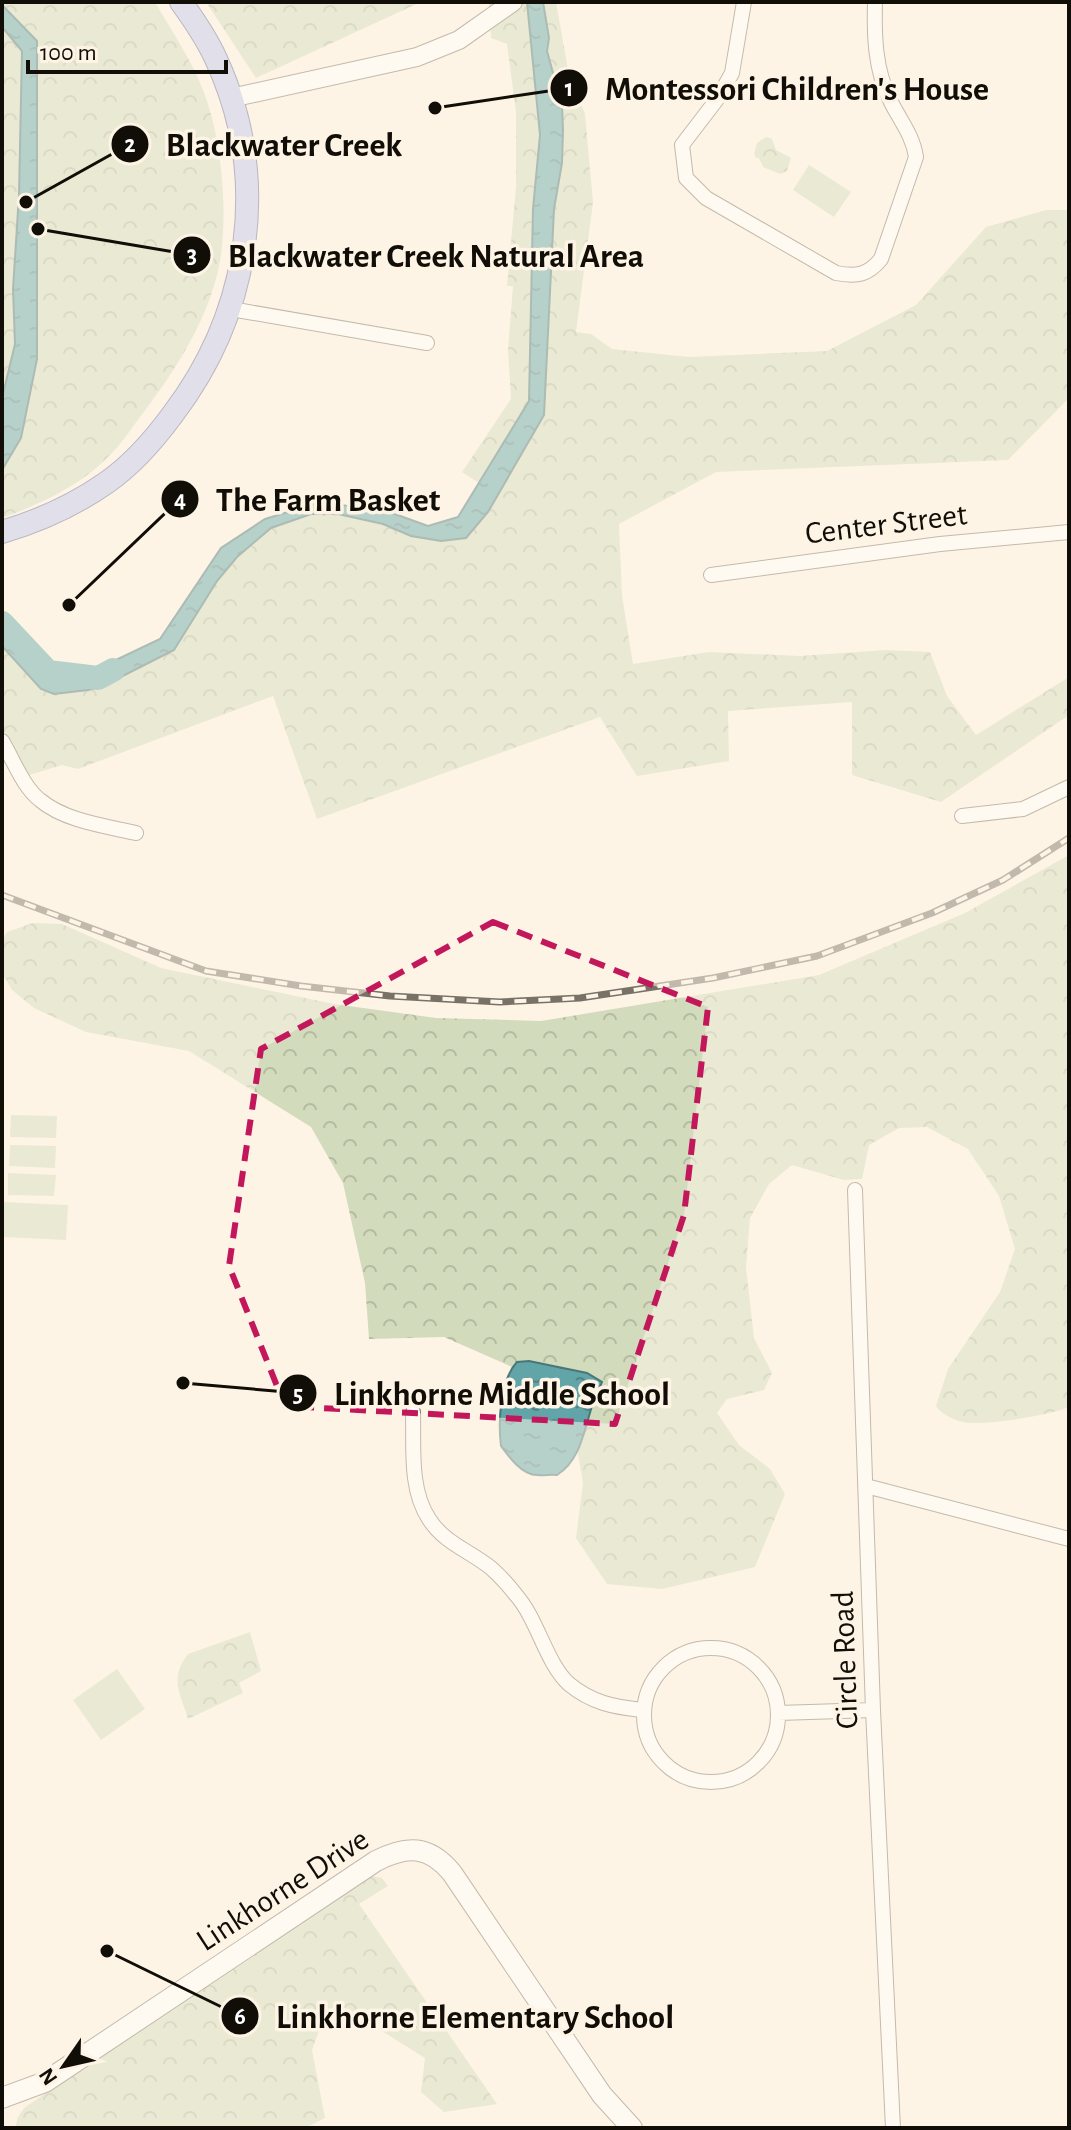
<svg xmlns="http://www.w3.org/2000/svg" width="1071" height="2130" font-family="'Alegreya Sans',sans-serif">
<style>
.forest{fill:url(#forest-crowns)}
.pitch{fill:#d3dbbd}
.water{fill:url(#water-ripples);stroke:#497778;stroke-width:2}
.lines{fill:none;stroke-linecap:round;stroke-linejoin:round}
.river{stroke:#61a5a8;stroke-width:24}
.minor-casing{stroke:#7e7463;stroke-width:16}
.tertiary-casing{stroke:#7e7463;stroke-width:20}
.secondary-casing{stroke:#7e7463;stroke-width:22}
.primary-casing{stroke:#676b98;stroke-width:24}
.minor{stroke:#fff;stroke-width:14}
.tertiary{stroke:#fff;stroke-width:18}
.secondary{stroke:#fff;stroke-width:20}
.primary{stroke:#bfc5f0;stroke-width:22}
.rail-casing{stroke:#777167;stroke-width:7}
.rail{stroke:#fef4e5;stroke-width:4;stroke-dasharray:12;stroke-linecap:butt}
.marked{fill:none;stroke:#c2185b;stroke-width:6;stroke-dasharray:16 10;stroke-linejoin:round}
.labels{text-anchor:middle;stroke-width:7;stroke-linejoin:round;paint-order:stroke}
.street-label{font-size:32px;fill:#110d07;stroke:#fef4e5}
.leader{fill:none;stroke:#110d07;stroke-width:3}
.callout-dot{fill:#110d07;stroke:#fef4e5;stroke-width:3}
.mark-label{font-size:24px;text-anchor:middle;font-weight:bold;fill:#fff}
.callout-label{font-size:34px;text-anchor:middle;font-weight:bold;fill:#110d07;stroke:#fef4e5;stroke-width:7;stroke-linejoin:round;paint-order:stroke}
</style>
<defs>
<pattern id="forest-crowns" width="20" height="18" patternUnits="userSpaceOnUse" patternTransform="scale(2)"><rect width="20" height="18" fill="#d3dbbd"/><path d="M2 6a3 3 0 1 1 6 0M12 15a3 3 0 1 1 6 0" fill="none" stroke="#b4bba1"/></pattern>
<pattern id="water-ripples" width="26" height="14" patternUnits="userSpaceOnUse" patternTransform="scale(2)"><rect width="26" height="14" fill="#61a5a8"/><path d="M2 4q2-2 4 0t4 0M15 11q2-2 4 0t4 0" fill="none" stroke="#4f8587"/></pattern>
</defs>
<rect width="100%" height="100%" fill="#fef4e5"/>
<path class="forest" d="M 2,2 L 155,2 C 174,35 197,68 208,104 C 222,148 227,209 221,255 C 212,316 174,373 137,421 C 129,432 121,444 111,454 C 82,485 41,504 2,518 Z
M 206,2 L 421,2 L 256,78 Z
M 489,2 L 556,2 L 569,75 L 585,114 L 593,202 L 576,332 L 591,334 L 612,349 L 689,357 L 827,351 L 916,305 L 986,227 L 1046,210 L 1069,210 L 1069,398 L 1008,460 L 716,472 L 619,524 L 622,596 L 633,664 L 709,652 L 800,656 L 886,650 L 930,652 L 947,696 L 976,735 L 1069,677 L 1069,715 L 941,802 L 852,775 L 852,702 L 728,711 L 729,761 L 637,776 L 600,717 L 317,819 L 273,696 L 78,769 L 62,765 L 23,777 L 2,741 L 2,622 L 48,672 L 83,676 L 160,639 L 221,548 L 265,519 L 318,503 L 381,509 L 428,526 L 458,517 L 479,483 L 462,472 L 511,399 L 508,350 L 513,286 L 507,286 L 516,187 L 516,112 L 507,44 L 491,38 Z
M 766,137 L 772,139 L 776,150 L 791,158 L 787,171 L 780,174 L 763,167 L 759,158 L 756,158 L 754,154 L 757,143 Z
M 1069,855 L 1069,1407 C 1047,1416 992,1424 969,1423 C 957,1422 942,1415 936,1406 L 948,1369 L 1000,1292 L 1015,1249 L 999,1196 L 968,1149 L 927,1127 L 899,1128 L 869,1145 L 862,1179 L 844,1180 L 792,1165 L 769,1184 L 750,1218 L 746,1267 L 754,1338 L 772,1373 L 764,1390 L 727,1399 L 717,1413 L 739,1445 L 770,1469 L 785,1494 L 755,1567 L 662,1589 L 607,1584 L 576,1538 L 583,1483 L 577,1448 L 583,1440 L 592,1405 L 602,1382 C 588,1371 525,1355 512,1367 L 444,1337 L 369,1339 L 365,1283 L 343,1183 L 311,1127 L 189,1051 L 86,1032 L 34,1008 L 12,990 L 2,973 L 2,940 L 7,932 L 33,923 L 62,924 L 161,968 L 334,1004 L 436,1018 L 541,1021 L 819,975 L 965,913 Z
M 250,1632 L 261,1671 L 239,1683 L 243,1693 L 188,1719 C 180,1692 169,1679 188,1654 Z
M 369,1875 L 382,1878 L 388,1886 L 359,1904 L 497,2104 L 444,2112 L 421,2092 L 425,2058 L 340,2005 L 326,2011 L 312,2050 L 325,2118 L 305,2128 L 15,2128 L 18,2117 L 24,2108 L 341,1891 Z"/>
<path class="pitch" d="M 809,165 L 851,192 L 834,217 L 793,190 Z
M 11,1115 L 57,1116 L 56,1138 L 10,1137 Z
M 10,1145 L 56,1146 L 55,1168 L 9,1166 Z
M 8,1173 L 56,1175 L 54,1196 L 8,1195 Z
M 2,1202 L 68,1205 L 66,1240 L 2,1237 Z
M 117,1669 L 145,1709 L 101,1740 L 73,1700 Z"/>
<path class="water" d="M 527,2 L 543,2 L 549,38 L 547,51 L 562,106 L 563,130 L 562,163 L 554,209 L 544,415 L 488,512 L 466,538 L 441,541 L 411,536 L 383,524 L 338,514 L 311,514 L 271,528 L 237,557 L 217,581 L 174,650 L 105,685 L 88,690 L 54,694 L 41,689 L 2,646 L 2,629 L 51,677 L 76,679 L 160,639 L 221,548 L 265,519 L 318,503 L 381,509 L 428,526 L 458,517 L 529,401 L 533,209 L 540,135 Z
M 2,5 L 37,41 L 37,359 L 21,438 L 2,470 L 2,398 L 15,344 L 13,289 L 19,195 L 22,51 L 2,27 Z
M 529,1361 L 587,1373 L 602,1382 C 599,1390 594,1398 592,1406 C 584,1431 580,1461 557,1475 C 549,1474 545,1476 537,1475 C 522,1475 509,1457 501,1446 C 498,1422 500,1380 517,1362 Z"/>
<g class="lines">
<path class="river" d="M 2,623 L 48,672 L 98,678 L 113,670"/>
<defs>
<path id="minor" d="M 744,2 L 732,73 L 718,98 L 682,145 L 686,178 L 706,198 L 836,273 C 857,277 868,275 881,259 L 916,157 C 913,135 899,119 890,100 C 875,69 874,36 875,2
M 231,309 L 427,343
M 711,575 L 940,544 L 1069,532
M 2,741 C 13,759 23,787 40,800 C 65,821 105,826 136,833
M 962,816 L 1023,809 L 1069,787
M 855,1190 L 873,1710 L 893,2128
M 413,1412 C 414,1446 409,1489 429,1519 C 444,1543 470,1551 491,1568 C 500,1576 509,1586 516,1595 C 538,1620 546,1663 569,1684 C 592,1703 614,1707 642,1710
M 866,1486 L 1069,1539
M644 1715a67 67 0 1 1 134 0a67 67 0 1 1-134 0Z
M 778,1713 L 873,1710"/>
<path id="tertiary" d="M 231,98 L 417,57 L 459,40 L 513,2"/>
<path id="secondary" d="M 2,2098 L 45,2082 L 376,1861 C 407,1845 429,1845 452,1873 L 602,2095 L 632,2128"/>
<path id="primary" d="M 2,532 C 39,521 73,506 106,483 C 132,465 154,440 173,414 C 251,311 271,178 216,59 C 207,39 194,20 181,2"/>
</defs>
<use href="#minor" class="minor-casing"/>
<use href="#tertiary" class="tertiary-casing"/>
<use href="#secondary" class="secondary-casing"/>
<use href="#primary" class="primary-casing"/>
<use href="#minor" class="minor"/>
<use href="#tertiary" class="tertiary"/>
<use href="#secondary" class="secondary"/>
<use href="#primary" class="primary"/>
<defs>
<path id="rail" d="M 2,895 L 206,971 L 301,986 L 390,996 L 500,1002 L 580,998 L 713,978 L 817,956 L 932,913 L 1003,880 L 1069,838"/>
</defs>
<use href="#rail" class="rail-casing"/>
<use href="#rail" class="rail"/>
</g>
<path d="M0 0H1071V2130H0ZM 493,922 L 708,1007 L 684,1215 L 615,1424 L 285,1406 L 229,1266 L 261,1049 Z" fill="#fef4e5" fill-opacity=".55" fill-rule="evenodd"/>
<path class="marked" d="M 493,922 L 708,1007 L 684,1215 L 615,1424 L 285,1406 L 229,1266 L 261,1049 Z"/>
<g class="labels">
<g class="street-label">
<text transform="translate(886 523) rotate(-7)" y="11">Center Street</text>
<text transform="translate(844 1660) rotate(-92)" y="11">Circle Road</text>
<text transform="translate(282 1889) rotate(-33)" y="11">Linkhorne Drive</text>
</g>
</g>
<path class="leader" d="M435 108L569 88M26 202L130 144M38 229L192 255M69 605L180 499M183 1383L298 1393M107 1951L240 2016"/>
<g class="callout-dot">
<circle cx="435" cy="108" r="8"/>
<circle cx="26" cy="202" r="8"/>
<circle cx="38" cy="229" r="8"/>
<circle cx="69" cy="605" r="8"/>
<circle cx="183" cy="1383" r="8"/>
<circle cx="107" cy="1951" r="8"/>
<circle cx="569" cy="88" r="20"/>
<circle cx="130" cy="144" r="20"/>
<circle cx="192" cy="255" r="20"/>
<circle cx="180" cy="499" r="20"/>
<circle cx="298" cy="1393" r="20"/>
<circle cx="240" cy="2016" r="20"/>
</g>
<g class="mark-label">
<text x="569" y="96">1</text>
<text x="130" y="152">2</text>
<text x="192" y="263">3</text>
<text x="180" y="507">4</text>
<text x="298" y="1402">5</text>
<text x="240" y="2024">6</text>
</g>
<g class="callout-label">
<text x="797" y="100">Montessori Children's House</text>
<text x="284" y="156">Blackwater Creek</text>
<text x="436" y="267">Blackwater Creek Natural Area</text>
<text x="328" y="511">The Farm Basket</text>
<text x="502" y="1405">Linkhorne Middle School</text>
<text x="475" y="2028">Linkhorne Elementary School</text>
</g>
<rect width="1071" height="2130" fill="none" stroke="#110d07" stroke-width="8"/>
<g transform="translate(64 2066) rotate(236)" stroke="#fef4e5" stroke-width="6" paint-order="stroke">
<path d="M0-6L14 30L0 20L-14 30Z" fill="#110d07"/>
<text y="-12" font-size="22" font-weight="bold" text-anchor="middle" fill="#110d07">N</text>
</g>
<path d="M28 60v12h198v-12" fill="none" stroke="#110d07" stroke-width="4"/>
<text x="40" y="60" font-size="24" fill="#110d07" stroke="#fef4e5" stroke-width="6" paint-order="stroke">100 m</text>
</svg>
